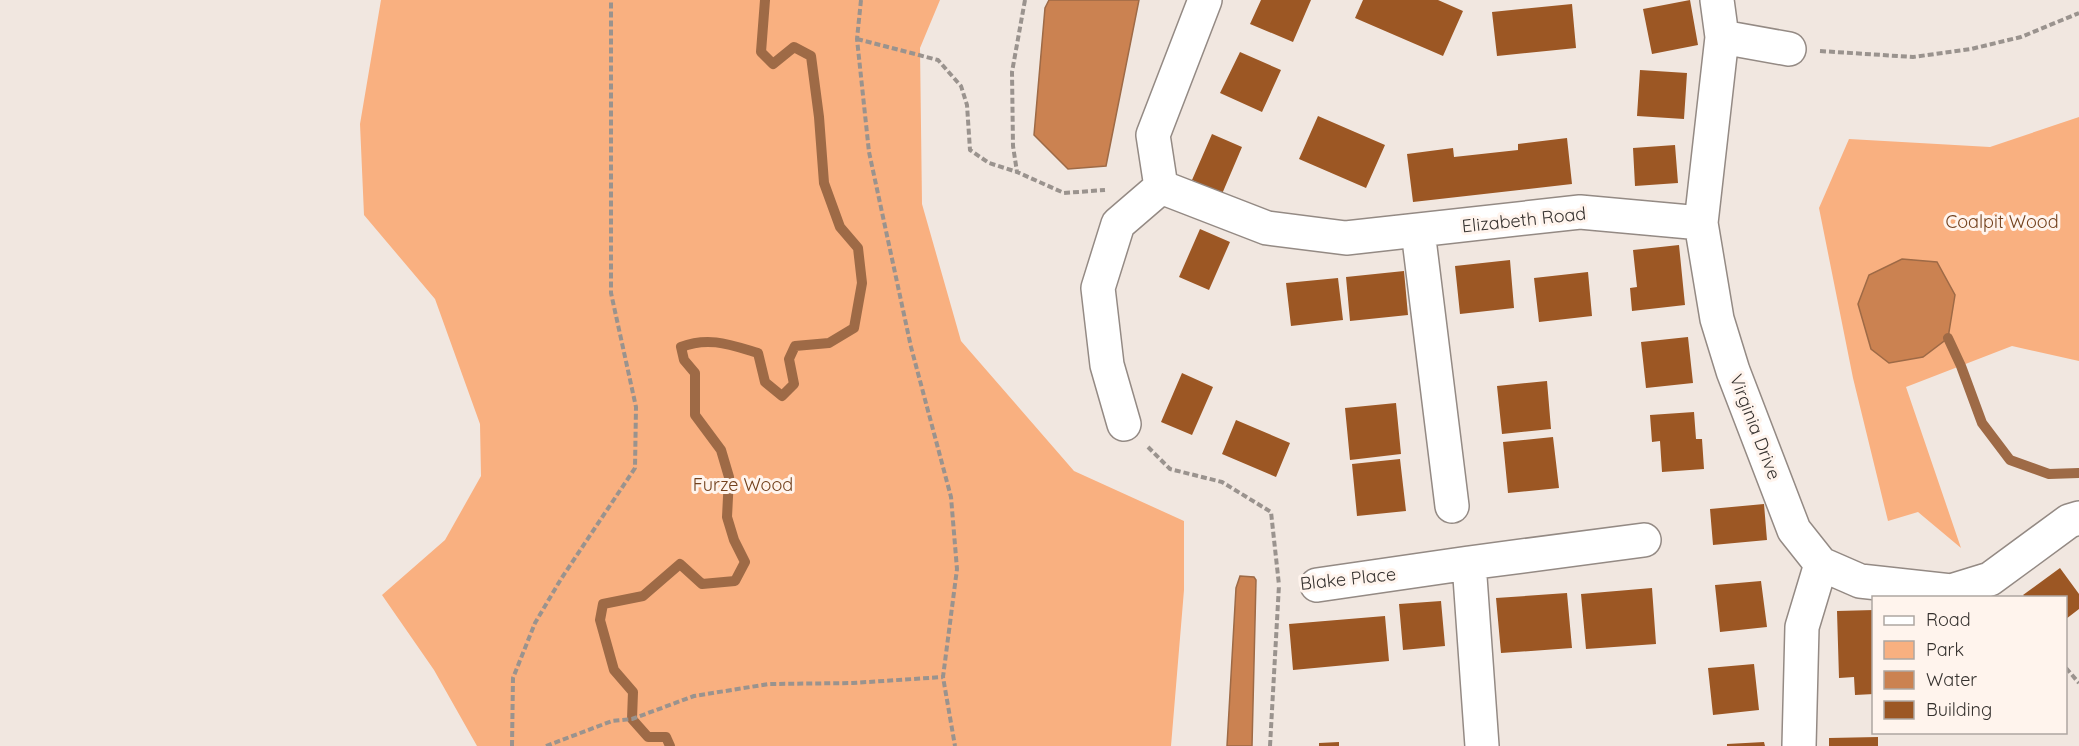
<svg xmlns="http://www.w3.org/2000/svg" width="2079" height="746" font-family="Quicksand,sans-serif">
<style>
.green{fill:#f9b080}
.water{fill:#cb8251;stroke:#9e6a46;stroke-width:1.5}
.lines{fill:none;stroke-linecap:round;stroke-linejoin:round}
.stream{stroke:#9e6a46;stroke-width:10}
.building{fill:#9c5724}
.minor-casing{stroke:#948a84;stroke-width:36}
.path{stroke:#9a938e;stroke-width:4;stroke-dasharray:6 3;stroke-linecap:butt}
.minor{stroke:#fff;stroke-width:33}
.labels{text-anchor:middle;stroke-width:6;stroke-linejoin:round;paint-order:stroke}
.street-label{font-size:18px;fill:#35312e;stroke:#fff4ed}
.park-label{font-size:18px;fill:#73411d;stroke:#fff4ed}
</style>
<rect width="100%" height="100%" fill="#f1e7e0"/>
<path class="green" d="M 381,0 L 940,0 L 920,48 L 922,204 L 961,341 L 1074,471 L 1184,521 L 1184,590 L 1171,746 L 477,746 L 434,670 L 382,595 L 445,540 L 481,476 L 480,424 L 435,299 L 364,215 L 360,124 Z
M 2079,117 L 2079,361 L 2012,346 L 1906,387 L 1961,548 L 1918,512 L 1888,521 L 1853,378 L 1819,208 L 1849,139 L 1990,147 Z"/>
<path class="water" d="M 1049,0 L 1139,0 L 1106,166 L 1068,169 L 1034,135 L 1045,8 Z
M 1902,259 L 1937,262 L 1955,295 L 1948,338 L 1923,357 L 1889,363 L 1871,349 L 1858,304 L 1869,275 Z
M 1240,576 L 1254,577 L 1256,580 L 1252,746 L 1227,746 L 1236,588 Z"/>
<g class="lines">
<path class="stream" d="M 1948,338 L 1961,366 L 1982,423 L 2010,460 L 2049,474 L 2079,473
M 670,746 L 666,737 L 648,737 L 632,719 L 633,692 L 614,670 L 600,620 L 603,604 L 643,596 L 680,564 L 702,584 L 735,581 L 745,562 L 734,540 L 727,517 L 729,477 L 721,450 L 695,415 L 695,373 L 684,360 L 681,347 C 709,336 731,345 758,353 L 765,382 L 782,396 L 794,384 L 789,359 L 795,346 L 829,343 L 854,328 L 862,283 L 858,248 L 840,227 L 824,183 L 819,117 L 811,56 L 794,47 L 773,64 L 761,52 L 765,0"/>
</g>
<path class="building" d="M 1261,0 L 1311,0 L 1293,42 L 1250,24 Z
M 1363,0 L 1438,0 L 1463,11 L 1443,56 L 1355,18 Z
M 1690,0 L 1698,45 L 1652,54 L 1643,9 Z
M 1572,4 L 1576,48 L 1497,56 L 1492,12 Z
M 1240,52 L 1281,70 L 1262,112 L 1220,93 Z
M 1640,70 L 1687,73 L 1684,119 L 1637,116 Z
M 1318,116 L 1385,145 L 1366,188 L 1299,159 Z
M 1212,134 L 1242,147 L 1222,194 L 1192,180 Z
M 1567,138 L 1572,184 L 1413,202 L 1407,154 L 1453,148 L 1454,157 L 1518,150 L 1518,144 Z
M 1675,145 L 1678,183 L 1635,186 L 1633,148 Z
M 1200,229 L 1230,242 L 1209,290 L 1179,277 Z
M 1679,245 L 1685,305 L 1632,311 L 1630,288 L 1637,287 L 1633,250 Z
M 1510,260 L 1514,308 L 1460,314 L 1455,266 Z
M 1404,271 L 1408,315 L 1350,321 L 1346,277 Z
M 1588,272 L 1592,316 L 1539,322 L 1534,278 Z
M 1338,278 L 1343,320 L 1291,326 L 1286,283 Z
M 1688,337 L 1693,383 L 1646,388 L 1641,342 Z
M 1182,373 L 1213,387 L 1192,435 L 1161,422 Z
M 1547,381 L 1551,429 L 1502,434 L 1497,386 Z
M 1396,403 L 1401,454 L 1350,460 L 1345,408 Z
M 1694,412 L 1696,439 L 1702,439 L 1704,469 L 1662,472 L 1660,441 L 1652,442 L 1650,415 Z
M 1236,420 L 1290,443 L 1276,477 L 1222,454 Z
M 1553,437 L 1559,488 L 1508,493 L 1503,442 Z
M 1400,459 L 1406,511 L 1357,516 L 1352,464 Z
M 1764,504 L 1767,540 L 1713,545 L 1710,509 Z
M 2060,568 L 2079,594 L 2079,609 L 2066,619 L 2066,597 L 2025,597 L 2023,595 Z
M 1761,581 L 1767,627 L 1720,632 L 1715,585 Z
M 1652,588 L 1656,644 L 1586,649 L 1581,594 Z
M 1567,593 L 1572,648 L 1501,653 L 1496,598 Z
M 1441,601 L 1445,646 L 1403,650 L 1399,604 Z
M 1874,610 L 1874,694 L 1855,695 L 1854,677 L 1839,678 L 1837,611 Z
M 1385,616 L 1389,661 L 1293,670 L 1289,624 Z
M 1754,664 L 1759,710 L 1713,715 L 1708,668 Z
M 1878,737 L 1878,746 L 1829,746 L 1829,738 Z
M 1339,742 L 1339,746 L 1319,746 L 1319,743 Z
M 1764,742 L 1765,746 L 1727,746 L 1727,744 Z"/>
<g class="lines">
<defs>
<path id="minor" d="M 1205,0 L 1153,135 L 1161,187 L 1267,228 L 1346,238 L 1580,212 L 1701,223
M 1717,0 L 1722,37 L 1701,223 L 1717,319 L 1733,371 L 1794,530 L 1821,564 L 1860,581 L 1951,591 L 1990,579 L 2069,521 L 2079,518
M 1722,37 L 1789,49
M 1418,231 L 1452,506
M 1124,424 L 1107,365 L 1098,288 L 1118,224 L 1161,187
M 1469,563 L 1644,540
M 1317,585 L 1469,563 L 1482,746
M 1799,746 L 1802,627 L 1821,564"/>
</defs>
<use href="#minor" class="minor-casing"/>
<path class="path" d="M 861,0 L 857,39 L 869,152 L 911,347 L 951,497 L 957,569 L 943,677 L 955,746
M 1025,0 L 1012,72 L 1013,146 L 1017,172 L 1064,193 L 1105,190
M 857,39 L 938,60 L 961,86 L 967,105 L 970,150 L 989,163 L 1017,172
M 1820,51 L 1913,57 L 1971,49 L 2021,37 L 2079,13
M 1148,447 L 1170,469 L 1222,482 L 1271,512 L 1279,585
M 2066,668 L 2079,683
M 512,746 L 513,678 L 535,623 L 561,579 L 635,468 L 636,407 L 611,293 L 611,0
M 546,746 L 612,721 L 632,719 L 694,696 L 769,684 L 853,683 L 943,677
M 1270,746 L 1279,585"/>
<use href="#minor" class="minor"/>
</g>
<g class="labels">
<g class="street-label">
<text transform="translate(1524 220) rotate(-6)" y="6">Elizabeth Road</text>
<text transform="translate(1755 427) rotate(69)" y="6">Virginia Drive</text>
<text transform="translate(1348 579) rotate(-6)" y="6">Blake Place</text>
</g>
<g class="park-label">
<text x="2002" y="228">Coalpit Wood</text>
<text x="743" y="491">Furze Wood</text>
</g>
</g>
<rect x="1872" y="596" width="195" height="138" fill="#fff4ed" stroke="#aea6a1" stroke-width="1.5"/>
<rect x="1884" y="616" width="30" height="9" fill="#ffffff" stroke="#aea6a1" stroke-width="1.5"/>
<text x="1926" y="626" font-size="18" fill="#35312e">Road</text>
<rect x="1884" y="641" width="30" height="18" fill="#f9b080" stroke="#aea6a1" stroke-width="1.5"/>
<text x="1926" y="656" font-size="18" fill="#35312e">Park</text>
<rect x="1884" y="671" width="30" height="18" fill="#cb8251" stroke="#aea6a1" stroke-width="1.5"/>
<text x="1926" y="686" font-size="18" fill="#35312e">Water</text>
<rect x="1884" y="701" width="30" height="18" fill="#9c5724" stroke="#aea6a1" stroke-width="1.5"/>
<text x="1926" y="716" font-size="18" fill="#35312e">Building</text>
</svg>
